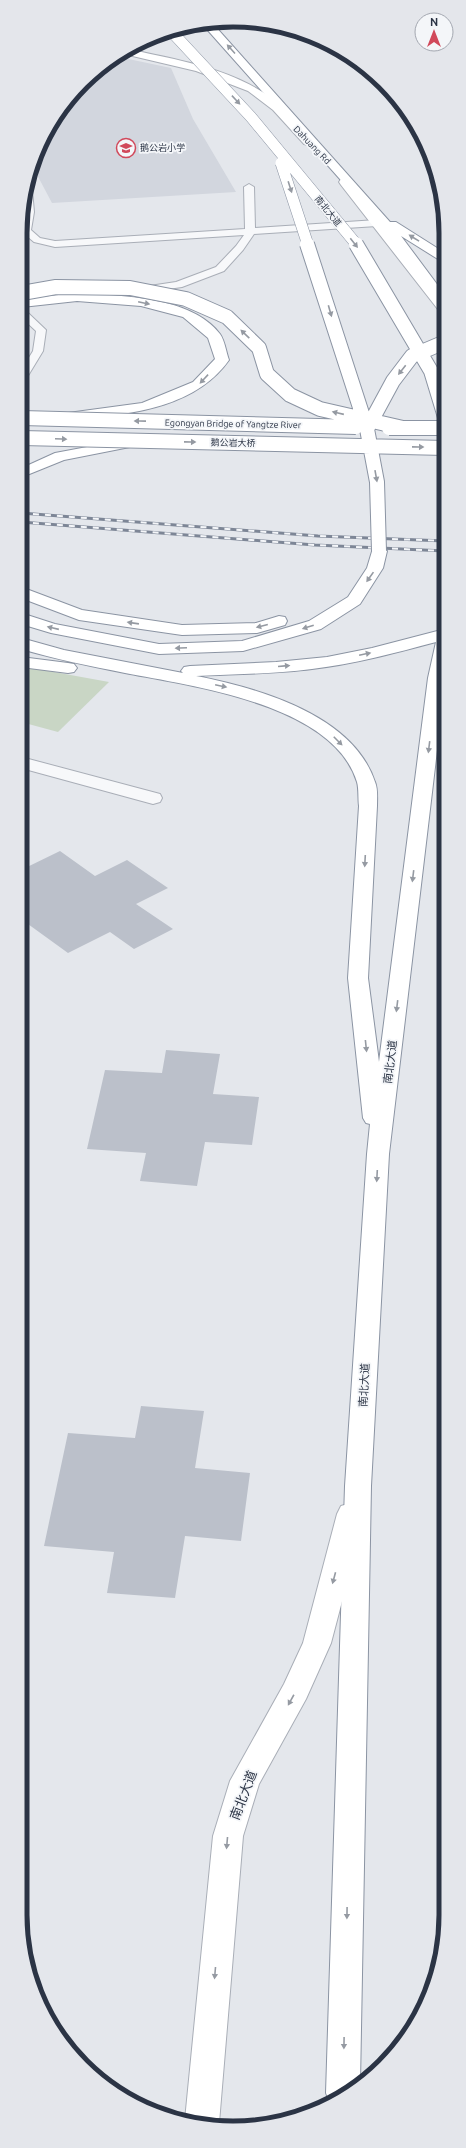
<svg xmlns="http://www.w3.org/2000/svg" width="466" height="2148" font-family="Ubuntu,'Noto Sans SC',sans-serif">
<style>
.built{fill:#d2d6de}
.green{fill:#c9d6c5}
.building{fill:#bbc0ca}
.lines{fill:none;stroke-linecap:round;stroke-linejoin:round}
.lane-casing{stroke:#a9aeb7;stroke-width:2}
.street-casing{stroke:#a9aeb7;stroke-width:2}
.secondary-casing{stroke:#a9aeb7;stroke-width:2}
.highway-casing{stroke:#8b94a3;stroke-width:2}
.lane{fill:#f7f8fa;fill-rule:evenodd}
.street{fill:#f7f8fa;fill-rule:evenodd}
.secondary{fill:#fff;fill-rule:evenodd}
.highway{fill:#fff;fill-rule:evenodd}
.rail-casing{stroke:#7d8696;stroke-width:3}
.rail{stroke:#f4f6f9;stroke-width:2;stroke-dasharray:6;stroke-linecap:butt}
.highway-bridge-far1-casing{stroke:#8b94a3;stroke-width:12;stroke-linecap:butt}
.highway-bridge-casing{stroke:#8b94a3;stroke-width:16;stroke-linecap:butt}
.highway-bridge-far1{stroke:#fff;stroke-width:11}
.highway-bridge{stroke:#fff;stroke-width:14}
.oneway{fill:#959aa2}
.labels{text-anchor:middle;stroke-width:3.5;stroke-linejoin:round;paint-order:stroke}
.far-street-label{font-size:9px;fill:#2b3445;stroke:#f4f6f9}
.far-poi-label{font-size:9px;fill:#2b3445;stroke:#f4f6f9;text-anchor:start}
.street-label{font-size:11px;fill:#2b3445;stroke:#f4f6f9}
.near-street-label{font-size:13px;fill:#2b3445;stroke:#f4f6f9}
.rim{fill:none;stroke:#2b3445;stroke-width:5}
</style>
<rect width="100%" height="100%" fill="#e4e7ec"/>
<path class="built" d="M 119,57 L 171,68 L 193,119 L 236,192 L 52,203 L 34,169 L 48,127 L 103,64 Z"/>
<path class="green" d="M 21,666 L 109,682 L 58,732 L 21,722 Z"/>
<path class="building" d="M 60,851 L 95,876 L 127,860 L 168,888 L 136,904 L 173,929 L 134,949 L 110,932 L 68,953 L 21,919 L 21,870 Z
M 166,1050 L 220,1054 L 213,1094 L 259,1097 L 252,1145 L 205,1142 L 197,1186 L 140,1181 L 146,1153 L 87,1149 L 105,1070 L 162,1073 Z
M 141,1406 L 204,1411 L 195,1468 L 250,1473 L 241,1541 L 185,1536 L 175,1598 L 107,1593 L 114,1552 L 44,1546 L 68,1433 L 135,1438 Z"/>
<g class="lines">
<defs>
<path id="lane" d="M 249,184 L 254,187 L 255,228 L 377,220 L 382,223 L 377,226 L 254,234 L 243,250 L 224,271 L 182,287 L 140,293 L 136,292 L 136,288 L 176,282 L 216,267 L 236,246 L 244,235 L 55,247 L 34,242 L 22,232 C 22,217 23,201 28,187 L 32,190 L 34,212 L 31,230 L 40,238 L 55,241 L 245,229 L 244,187 Z
M 22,310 L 26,311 L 46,330 L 43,351 L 26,379 L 22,380 L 22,369 L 33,351 L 36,331 L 22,318 Z"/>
<path id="street" d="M 21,757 L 160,794 L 162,798 L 160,802 L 153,804 L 21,768 Z"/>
<path id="secondary" d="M 132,50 C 206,66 267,75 314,142 L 308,145 L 304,144 L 273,110 L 248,91 L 196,71 L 124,54 Z
M 345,178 L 349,179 L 445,301 L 445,313 L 440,312 L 341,185 L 339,182 L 341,179 Z
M 351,1503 L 361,1506 L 365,1514 L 331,1643 L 306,1699 L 259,1784 L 243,1836 L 219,2123 L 217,2127 L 185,2120 L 213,1836 L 230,1781 L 284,1684 L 303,1643 L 337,1514 L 341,1506 Z"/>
<path id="highway" d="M 214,25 L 390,222 L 396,222 L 445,253 L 445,262 L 441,261 L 401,236 L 445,295 L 445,307 L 440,306 L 378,222 L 204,26 Z
M 77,293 C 121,296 191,296 220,334 C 225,341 226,352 229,360 C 193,411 124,414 68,421 L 63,420 L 61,417 L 63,414 L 68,413 L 142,403 L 193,382 L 215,359 L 208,338 L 183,317 L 141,306 L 77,301 L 22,307 L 22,299 Z
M 135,438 L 140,439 L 142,442 L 140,445 L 64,460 L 22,477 L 22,468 L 55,453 Z
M 379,546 L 385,548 L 387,551 L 383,568 L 360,604 L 321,629 L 243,651 L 159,654 L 51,633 L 21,624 L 21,613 L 55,624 L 159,644 L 242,641 L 309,621 L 348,597 L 367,568 L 373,548 Z
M 21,587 L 82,610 L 182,625 L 256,623 L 279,616 L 285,617 L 287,621 L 285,625 L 257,633 L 182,635 L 79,620 L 21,598 Z
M 445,629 L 445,683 L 389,1154 L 371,1486 L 360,2083 L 329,2101 L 326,2093 L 345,1486 L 367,1154 L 370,1124 L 366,1123 L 363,1118 L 348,978 L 359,806 C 358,799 359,789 357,782 C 333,704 192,686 125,673 C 90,666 55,659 21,649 L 21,638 L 64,650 L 183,673 L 181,671 L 184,667 L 190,666 L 276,662 L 327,657 L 372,648 ZM 436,642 L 428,678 L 379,1062 L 368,978 L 377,806 C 377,798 378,789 375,782 C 353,715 258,688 196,676 C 235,674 273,674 312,669 C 354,664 395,653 436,642 Z
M 21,657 L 68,663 L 74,664 L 77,668 L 74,672 L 68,673 L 21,667 Z"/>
</defs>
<use href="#lane" class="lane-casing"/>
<use href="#street" class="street-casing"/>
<use href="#secondary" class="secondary-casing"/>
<use href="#highway" class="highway-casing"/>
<use href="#lane" class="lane"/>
<use href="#street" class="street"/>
<use href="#secondary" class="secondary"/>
<use href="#highway" class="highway"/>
<defs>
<path id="rail" d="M 21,513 L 318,536 L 445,541
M 21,522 L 315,545 L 445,551"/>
</defs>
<use href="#rail" class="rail-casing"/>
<use href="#rail" class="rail"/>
<defs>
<path id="highway-bridge-far1" d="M 171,31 L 251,117 L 357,245
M 281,163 L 308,245"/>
<path id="highway-bridge" d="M 307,244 L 367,429 L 377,482 L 379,551
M 356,244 L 431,371 L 445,417
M 22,293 L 56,287 L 130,288 L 186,299 L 227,317 L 259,348 L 267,374 L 290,395 L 320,409 L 403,428
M 22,418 L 356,427
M 389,428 L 445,428
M 367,429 L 393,381 L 412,356 L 445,342
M 22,438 L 445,448"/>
</defs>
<use href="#highway-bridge-far1" class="highway-bridge-far1-casing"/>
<use href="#highway-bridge" class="highway-bridge-casing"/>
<use href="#highway-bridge-far1" class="highway-bridge-far1"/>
<use href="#highway-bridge" class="highway-bridge"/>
</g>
<defs><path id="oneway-solid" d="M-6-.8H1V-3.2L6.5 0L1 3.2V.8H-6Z"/></defs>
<g class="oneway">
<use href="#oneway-solid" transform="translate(231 49) rotate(-132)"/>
<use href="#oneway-solid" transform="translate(236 100) rotate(47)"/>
<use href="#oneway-solid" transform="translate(290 187) rotate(72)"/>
<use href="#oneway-solid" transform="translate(414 238) rotate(-148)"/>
<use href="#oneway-solid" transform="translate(354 243) rotate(52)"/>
<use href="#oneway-solid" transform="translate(144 303) rotate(12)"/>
<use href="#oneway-solid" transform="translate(330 311) rotate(74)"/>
<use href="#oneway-solid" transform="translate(245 334) rotate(-136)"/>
<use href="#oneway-solid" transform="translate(402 370) rotate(128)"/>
<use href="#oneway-solid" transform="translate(204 379) rotate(133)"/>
<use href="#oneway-solid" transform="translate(338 413) rotate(-167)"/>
<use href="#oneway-solid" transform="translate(140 421) rotate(-179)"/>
<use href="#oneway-solid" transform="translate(61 439) rotate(2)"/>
<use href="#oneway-solid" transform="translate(190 442) rotate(1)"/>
<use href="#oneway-solid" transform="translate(418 447) rotate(1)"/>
<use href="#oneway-solid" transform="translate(376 476) rotate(80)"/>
<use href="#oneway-solid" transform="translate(370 577) rotate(125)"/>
<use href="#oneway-solid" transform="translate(133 623) rotate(-172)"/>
<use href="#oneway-solid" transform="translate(262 626) rotate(166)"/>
<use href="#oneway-solid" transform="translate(308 627) rotate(163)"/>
<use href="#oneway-solid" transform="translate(53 628) rotate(-167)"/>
<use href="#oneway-solid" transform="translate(181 648) rotate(178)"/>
<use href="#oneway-solid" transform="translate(365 654) rotate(-12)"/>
<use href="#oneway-solid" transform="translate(284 666) rotate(-5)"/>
<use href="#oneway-solid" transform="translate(221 686) rotate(12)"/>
<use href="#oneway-solid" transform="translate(338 741) rotate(45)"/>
<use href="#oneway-solid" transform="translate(429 747) rotate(97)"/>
<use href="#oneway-solid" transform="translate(365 861) rotate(93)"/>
<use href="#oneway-solid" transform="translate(413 876) rotate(97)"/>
<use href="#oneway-solid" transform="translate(397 1006) rotate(97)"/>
<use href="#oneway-solid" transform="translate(366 1046) rotate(84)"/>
<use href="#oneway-solid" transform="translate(377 1176) rotate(93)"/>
<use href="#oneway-solid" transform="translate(334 1578) rotate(105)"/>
<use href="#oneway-solid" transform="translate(291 1700) rotate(119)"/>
<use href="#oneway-solid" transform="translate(227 1843) rotate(95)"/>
<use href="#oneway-solid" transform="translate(347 1913) rotate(91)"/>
<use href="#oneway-solid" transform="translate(215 1973) rotate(95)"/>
<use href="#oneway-solid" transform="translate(344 2043) rotate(91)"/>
</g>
<defs>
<symbol id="school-ring" viewBox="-11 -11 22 22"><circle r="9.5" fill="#f4f6f9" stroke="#d1495b" stroke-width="1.5"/><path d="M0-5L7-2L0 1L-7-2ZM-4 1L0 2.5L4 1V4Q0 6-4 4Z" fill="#d1495b"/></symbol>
</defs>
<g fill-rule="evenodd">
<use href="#school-ring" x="115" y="137" width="22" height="22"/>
</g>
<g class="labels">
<g class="far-street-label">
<text transform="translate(312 145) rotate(46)" y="3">Dahuang Rd</text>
<text transform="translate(328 211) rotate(51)" y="3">南北大道</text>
<text transform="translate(233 424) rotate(1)" y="3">Egongyan Bridge of Yangtze River</text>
<text transform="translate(233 443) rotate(1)" y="3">鹅公岩大桥</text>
</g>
<g class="far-poi-label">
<text x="140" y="151">鹅公岩小学</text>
</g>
<g class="street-label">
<text transform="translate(390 1062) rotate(-83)" y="4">南北大道</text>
<text transform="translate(364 1385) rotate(-87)" y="4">南北大道</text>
</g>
<g class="near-street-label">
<text transform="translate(243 1795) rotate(-69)" y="5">南北大道</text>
</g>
</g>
<path d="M0 0H466V2148H0ZM233 27H233A206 206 0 0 1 439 233V1915A206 206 0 0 1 233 2121H233A206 206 0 0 1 27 1915V233A206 206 0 0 1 233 27Z" fill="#e4e6eb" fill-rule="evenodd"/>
<path class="rim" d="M233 27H233A206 206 0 0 1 439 233V1915A206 206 0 0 1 233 2121H233A206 206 0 0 1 27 1915V233A206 206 0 0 1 233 27Z"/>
<g transform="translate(434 32)"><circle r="19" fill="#f4f6f9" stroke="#a4a8b1"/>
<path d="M0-3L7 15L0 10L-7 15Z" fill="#d1495b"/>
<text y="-6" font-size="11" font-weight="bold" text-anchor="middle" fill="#2b3445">N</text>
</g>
</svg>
